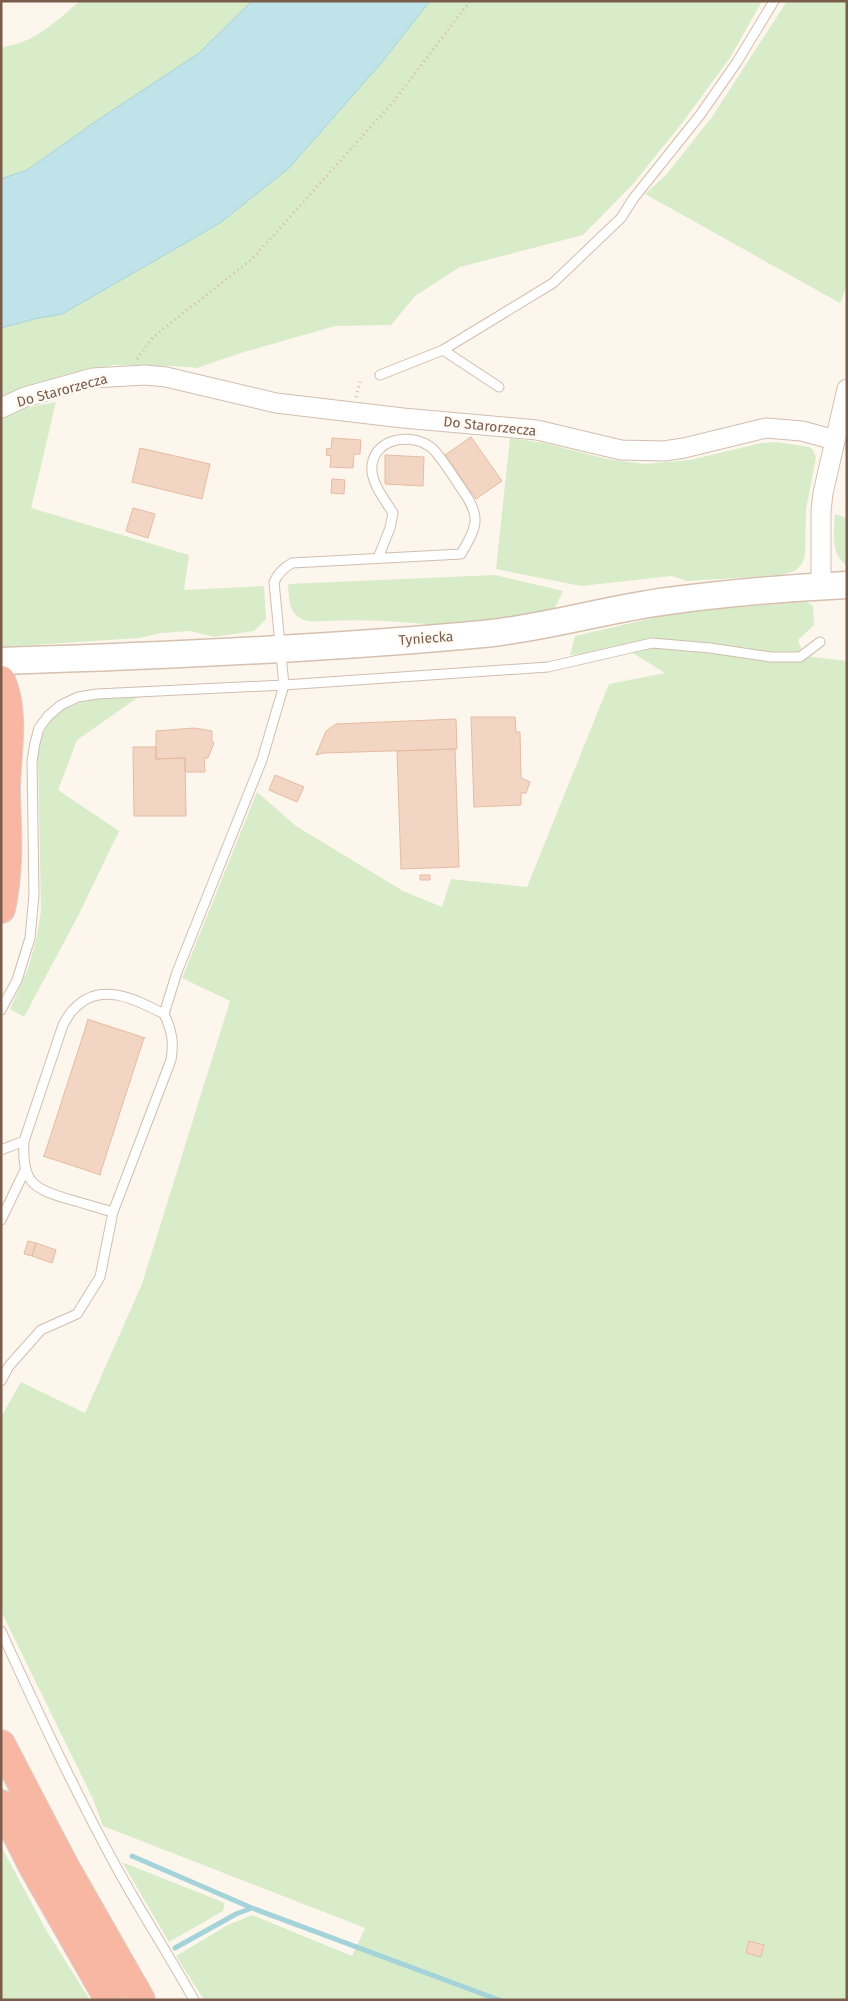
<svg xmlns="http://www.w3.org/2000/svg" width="848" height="2001" font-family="'Fira Sans',sans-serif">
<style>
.green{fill:#d8ecc9}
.water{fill:#bfe3e8;stroke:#a5d3da}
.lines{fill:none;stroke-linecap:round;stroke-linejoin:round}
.stream{stroke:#a5d3da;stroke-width:5}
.building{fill:#f3d5c3;stroke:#e6bba3}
.lane-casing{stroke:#d1beb0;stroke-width:11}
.street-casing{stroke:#d1beb0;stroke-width:21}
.secondary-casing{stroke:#d6c0b0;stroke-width:29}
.highway-casing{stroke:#dad1cd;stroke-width:30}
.path{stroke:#d9b8a5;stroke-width:3;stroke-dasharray:1 4;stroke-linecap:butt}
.lane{stroke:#fff;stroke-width:9}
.street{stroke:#fff;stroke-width:19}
.secondary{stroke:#fff;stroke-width:26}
.highway{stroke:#f7b7a3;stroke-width:28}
.labels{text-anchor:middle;stroke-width:5;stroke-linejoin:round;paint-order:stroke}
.street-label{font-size:14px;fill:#7a5c4d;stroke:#fffaf3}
</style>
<rect width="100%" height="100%" fill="#fdf6ec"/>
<path class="green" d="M 80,1 L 252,1 L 199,53 L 92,124 L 27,170 L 1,179 L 1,47 C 34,44 56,21 80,1 Z
M 430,1 L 762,1 L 730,58 L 682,123 L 633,184 L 583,235 L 460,267 L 415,296 L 391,325 L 335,326 L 244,352 L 197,368 L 173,366 L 114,365 L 72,373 L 1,402 L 1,328 L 34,319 L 62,314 L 220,223 L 382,62 Z
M 787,1 L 847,1 L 847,285 L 840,303 L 645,194 L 666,175 L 712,117 Z
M 56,402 L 31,508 L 189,555 L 184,590 L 264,586 L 266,619 L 254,631 L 214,637 L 191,631 L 161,633 L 139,638 L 1,647 L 1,419 L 24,408 Z
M 510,438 L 544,443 L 607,459 L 644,464 L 690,460 L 761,443 L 777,442 L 809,447 L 813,450 L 816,458 L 806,509 L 805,555 L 802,564 L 795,571 L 782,575 L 688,581 L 671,576 L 581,586 L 496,569 Z
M 835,514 L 847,518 L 847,566 C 830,554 834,533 835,514 Z
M 495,575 L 563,591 L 552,614 L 426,628 L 426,624 C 392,621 359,619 326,621 C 318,621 307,623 300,618 C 288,611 289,596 288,584 Z
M 807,602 L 813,606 L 814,625 L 798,640 L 804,656 L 847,661 L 847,2000 L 204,2000 L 176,1956 L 228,1925 L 252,1915 L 352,1956 L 365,1928 L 103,1826 L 93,1799 L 1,1611 L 1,1417 L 21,1382 L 85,1413 L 142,1284 L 230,1001 L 182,978 L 257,792 L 296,826 L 403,891 L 442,907 L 451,879 L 527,887 L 609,684 L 665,673 L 628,650 L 570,655 L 575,636 L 684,611 Z
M 143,694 L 77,740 L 58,790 L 119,831 L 79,914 L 24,1017 L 10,1009 L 28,969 L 36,940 L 41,911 L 38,754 L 39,743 L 44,731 L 52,719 L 63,710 L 76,704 L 89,700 Z
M 1,1846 L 46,1930 L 90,2000 L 1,2000 Z
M 122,1862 L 225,1903 L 223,1911 L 169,1942 Z"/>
<path class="water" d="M 252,1 L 430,1 L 382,62 L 289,168 L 220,223 L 62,314 L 34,319 L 1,328 L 1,179 L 27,170 L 92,124 L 199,53 Z"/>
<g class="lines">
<path class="stream" d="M 132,1856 L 252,1908 L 499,2000
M 175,1948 L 236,1914 L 252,1908"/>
</g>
<path class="building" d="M 471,437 L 502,481 L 476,499 L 445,455 Z
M 332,438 L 361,440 L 360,454 L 354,454 L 353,468 L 330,467 L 331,456 L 326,455 L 327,448 L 331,449 Z
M 140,448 L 210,464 L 202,499 L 132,482 Z
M 385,455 L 424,457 L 423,486 L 385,484 Z
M 332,479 L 345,480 L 344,494 L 331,493 Z
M 133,508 L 155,514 L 148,538 L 126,531 Z
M 471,717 L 515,717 L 516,732 L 520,732 L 521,778 L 530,782 L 526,793 L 521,793 L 521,805 L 474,807 Z
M 456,719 L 457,749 L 323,753 L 316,755 L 326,731 L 336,724 Z
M 194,728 L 212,731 L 212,742 L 214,743 L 208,758 L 204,758 L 205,772 L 185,772 L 185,758 L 156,759 L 156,731 Z
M 133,747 L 156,747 L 156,759 L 185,758 L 186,816 L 134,816 Z
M 455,749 L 459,867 L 401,869 L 397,751 Z
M 275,775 L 304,787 L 297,802 L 269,790 Z
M 420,875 L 430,875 L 430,880 L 420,880 Z
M 87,1019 L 145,1038 L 144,1038 L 100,1174 L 101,1175 L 43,1156 L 44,1156 L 88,1020 Z
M 28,1241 L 36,1243 L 32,1256 L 24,1254 Z
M 36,1243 L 56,1250 L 52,1263 L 32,1256 Z
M 749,1941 L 764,1945 L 761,1957 L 746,1953 Z"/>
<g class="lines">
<defs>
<path id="lane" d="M 443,350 L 499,387
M 380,375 L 443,350 L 553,283 L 621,218 L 633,199 L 700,115 L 737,62 L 774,1
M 1,1010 L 17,980 L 30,938 L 34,895 L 32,761 L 35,743 L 39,728 L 48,716 L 61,705 L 78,697 L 97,694 L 284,685 L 548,667 L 652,643 L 710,648 L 771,657 L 800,657 L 820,642
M 164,1014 C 137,1000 100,980 74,1009 C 69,1013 66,1020 63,1025 L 24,1141 C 22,1181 31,1188 68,1199 C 83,1203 98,1208 113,1212 L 171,1060 C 174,1043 172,1030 164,1014 L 177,972 L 262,760 L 284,685 L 274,582 C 278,573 283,568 292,563 L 461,554 C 466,545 476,530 475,519 C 475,507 465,494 459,485 C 451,473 443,460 434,450 C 413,430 369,438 372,472 C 374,487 385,500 393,513 L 390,528 L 378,558
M 1,1150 L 24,1141
M 1,1220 L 25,1170
M 1,1381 L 9,1366 L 41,1330 L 77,1314 L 100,1277 L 113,1212
M 1,1631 C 38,1712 76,1794 119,1872 C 143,1915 170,1957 194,2000"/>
<path id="street" d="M 1,408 L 25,397 L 93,378 L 145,375 L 166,377 L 276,403 L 403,418 L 537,430 L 621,450 L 664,451 L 684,448 L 766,428 L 802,431 L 835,440
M 821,586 L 821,511 L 823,493 L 847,389"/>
<path id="secondary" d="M 1,661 C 162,656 323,649 483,634 C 546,628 606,609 668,601 C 727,593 787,588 847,585"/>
<path id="highway" d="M 1,680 C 16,715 6,754 6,791 C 7,833 10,868 1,909
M 1,1744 L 64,1865 L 141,2000
M 1,1804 L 32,1865 L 109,2000"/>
</defs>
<use href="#lane" class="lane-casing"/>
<use href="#street" class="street-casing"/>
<use href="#secondary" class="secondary-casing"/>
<use href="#highway" class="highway-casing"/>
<path class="path" d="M 137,359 L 153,337 L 252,259 L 394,101 L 470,1
M 356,397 L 361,378"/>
<use href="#lane" class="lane"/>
<use href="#street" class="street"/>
<use href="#secondary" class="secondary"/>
<use href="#highway" class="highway"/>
</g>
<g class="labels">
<g class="street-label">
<text transform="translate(62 390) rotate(-15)" y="5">Do Starorzecza</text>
<text transform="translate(490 426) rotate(6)" y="5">Do Starorzecza</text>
<text transform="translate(426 638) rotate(-4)" y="5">Tyniecka</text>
</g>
</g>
<rect width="848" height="2001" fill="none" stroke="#7a5c4d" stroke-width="5"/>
</svg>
